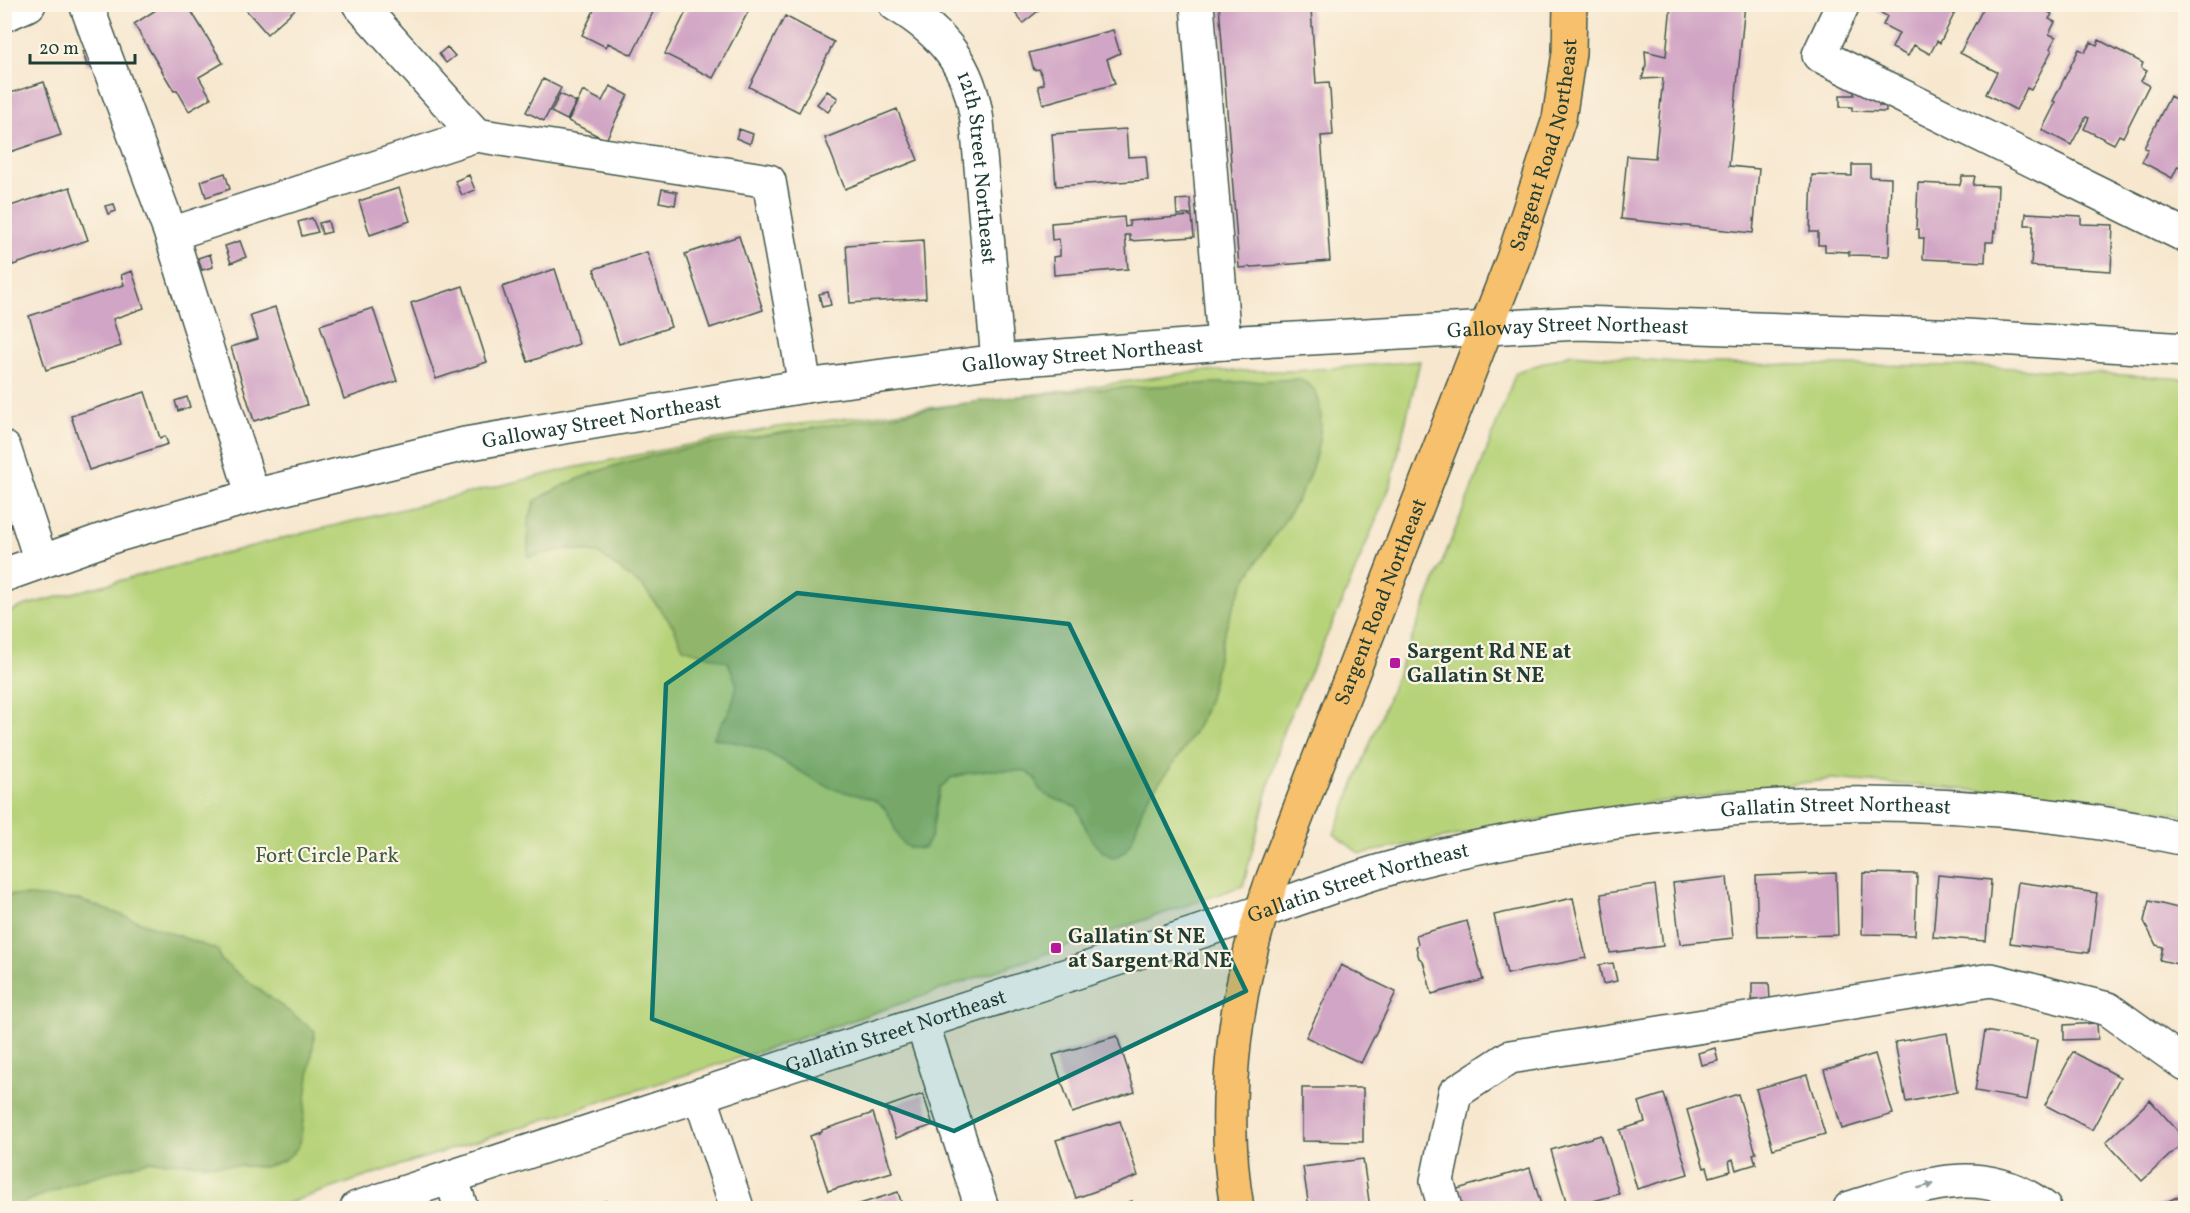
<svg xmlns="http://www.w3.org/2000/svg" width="2190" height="1213" font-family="Vollkorn,serif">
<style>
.green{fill:#b7d37a;stroke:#6b8857;stroke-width:1.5}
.forest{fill:#91b56a;stroke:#58794f;stroke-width:1.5}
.building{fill:#d1a5c5}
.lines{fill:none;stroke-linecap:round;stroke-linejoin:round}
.minor-casing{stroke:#3f564b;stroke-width:36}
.major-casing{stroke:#3f564b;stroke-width:36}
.minor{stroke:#fff;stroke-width:33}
.major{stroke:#f7c06c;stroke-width:33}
.oneway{fill:#8f9e9a}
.marked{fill:#0f766e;fill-opacity:0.2;stroke:#0f766e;stroke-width:4.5;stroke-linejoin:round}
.poi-dot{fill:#b5179e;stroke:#fcf5e5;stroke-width:2}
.labels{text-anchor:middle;stroke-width:4.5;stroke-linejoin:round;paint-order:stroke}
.street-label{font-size:21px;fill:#1f3d34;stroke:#fcf5e5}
.poi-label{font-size:21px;font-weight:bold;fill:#1f3d34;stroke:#fcf5e5;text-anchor:start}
.park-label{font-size:21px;fill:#3d5b42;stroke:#fcf5e5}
</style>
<rect width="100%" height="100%" fill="#fcf5e5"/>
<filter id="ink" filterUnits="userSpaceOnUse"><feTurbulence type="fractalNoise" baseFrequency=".0167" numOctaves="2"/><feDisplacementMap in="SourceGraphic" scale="12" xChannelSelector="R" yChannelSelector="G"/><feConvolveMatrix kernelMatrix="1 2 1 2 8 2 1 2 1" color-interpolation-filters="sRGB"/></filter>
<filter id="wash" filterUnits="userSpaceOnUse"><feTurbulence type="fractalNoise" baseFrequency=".008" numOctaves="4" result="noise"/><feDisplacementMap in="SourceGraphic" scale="24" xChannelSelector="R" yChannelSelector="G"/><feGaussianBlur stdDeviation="1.35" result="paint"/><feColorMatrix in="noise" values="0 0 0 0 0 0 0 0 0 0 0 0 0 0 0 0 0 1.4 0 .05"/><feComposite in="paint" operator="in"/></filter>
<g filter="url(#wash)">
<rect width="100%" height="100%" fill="#f7e7cf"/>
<path class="green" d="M 1571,354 L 1701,364 L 1979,366 L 2185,379 L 2185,816 L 2118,802 L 1832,779 L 1575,813 L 1360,854 L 1334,834 L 1483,460 L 1516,372 Z
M 1420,361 L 1391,484 L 1340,607 L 1284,728 L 1243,886 L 789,1042 L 395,1167 L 273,1208 L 5,1208 L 4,614 L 23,606 L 283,538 L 577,467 L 778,427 L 1060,391 L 1200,371 L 1293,371 Z"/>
<path class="forest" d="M 1299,379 C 1306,383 1313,386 1316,393 C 1325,411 1320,442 1314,461 C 1300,510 1262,546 1240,591 C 1234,605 1228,620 1224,634 C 1217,656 1215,679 1208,701 C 1196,737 1174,763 1151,793 C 1137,810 1139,834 1125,851 C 1123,854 1117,856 1113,857 C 1090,848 1086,828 1077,807 L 1050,797 L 1040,790 L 1035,778 L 1025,771 L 987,770 L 968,773 L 951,778 L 940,788 L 931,836 L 924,848 C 890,853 900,821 881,805 C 872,796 847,794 834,789 C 812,781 795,767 774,756 C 755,745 734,742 713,738 L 731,708 L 737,685 L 728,662 L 683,648 L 673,626 L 644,588 L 598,553 L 566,549 L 528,557 L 528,523 L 535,501 C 609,454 716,443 801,430 C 874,419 948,404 1022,396 C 1113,386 1207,384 1299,379 Z
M 4,894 L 80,900 L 218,950 L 221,960 L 233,970 L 315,1031 L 300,1143 C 291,1159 280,1163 263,1167 L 148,1161 L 81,1180 L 20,1204 L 13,1208 L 5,1208 Z"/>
<g id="blocks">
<path class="building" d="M 165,4 L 187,4 L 223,63 L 199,77 L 211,98 L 189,111 L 177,90 L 174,91 L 134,24 Z
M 241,4 L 301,4 L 267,34 Z
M 597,4 L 657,4 L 632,55 L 608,43 L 606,47 L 582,35 Z
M 690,4 L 742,4 L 750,8 L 713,78 L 665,54 Z
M 1008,4 L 1047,4 L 1023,23 Z
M 1219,4 L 1319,4 L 1311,9 L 1316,83 L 1329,82 L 1330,90 L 1333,135 L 1321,136 L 1330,261 L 1239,268 Z
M 1671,4 L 1745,4 L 1729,166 L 1759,169 L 1753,233 L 1621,219 L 1627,156 L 1655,158 L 1663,78 L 1642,79 L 1646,65 L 1645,51 L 1666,56 Z
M 1870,4 L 1959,4 L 1940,43 L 1937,41 L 1930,54 L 1914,45 L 1908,56 L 1892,48 L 1899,33 L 1883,25 L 1887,16 L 1869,7 Z
M 1995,4 L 2033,4 L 2052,14 L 2049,19 L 2055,22 L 2049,34 L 2056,37 L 2050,48 L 2052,50 L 2031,90 L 2027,88 L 2016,110 L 1986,94 L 1997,72 L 1960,53 L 1985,5 Z
M 785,16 L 834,42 L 799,112 L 749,87 Z
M 1113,30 L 1120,53 L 1107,59 L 1115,84 L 1043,104 L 1038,86 L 1044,84 L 1042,76 L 1039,69 L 1034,70 L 1029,53 Z
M 2099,40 L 2143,63 L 2141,68 L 2147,71 L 2141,81 L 2149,85 L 2123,137 L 2119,135 L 2114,144 L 2084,129 L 2089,118 L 2086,117 L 2071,145 L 2042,130 L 2056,102 L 2053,101 L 2079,49 L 2085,52 L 2091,42 L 2097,45 Z
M 447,47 L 455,56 L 446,63 L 439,54 Z
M 95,48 L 99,61 L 87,66 L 83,52 Z
M 543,79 L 561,88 L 544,121 L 526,112 Z
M 44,82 L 61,135 L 4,154 L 4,95 Z
M 610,86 L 628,95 L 606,140 L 568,121 L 583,91 L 602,101 Z
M 1854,86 L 1880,99 L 1879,106 L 1886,106 L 1886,112 L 1852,111 L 1852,107 L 1840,107 L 1840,95 L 1854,95 Z
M 2183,89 L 2186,91 L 2186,169 L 2178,166 L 2172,178 L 2142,162 L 2148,149 L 2144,148 L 2170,96 L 2177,100 Z
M 827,91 L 838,98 L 828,112 L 817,104 Z
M 560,94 L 576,102 L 567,120 L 551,112 Z
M 897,109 L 918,160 L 845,189 L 825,138 Z
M 739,129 L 753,134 L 750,144 L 736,138 Z
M 1126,129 L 1128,157 L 1146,156 L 1148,180 L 1056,186 L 1052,134 Z
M 1852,165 L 1870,165 L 1870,177 L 1891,178 L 1889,256 L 1849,255 L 1849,252 L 1825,251 L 1825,245 L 1818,245 L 1818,232 L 1810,232 L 1812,175 L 1852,176 Z
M 225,173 L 230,189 L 206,197 L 201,181 Z
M 469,175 L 475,190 L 462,195 L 455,181 Z
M 1962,176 L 1975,176 L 1973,185 L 1998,186 L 1996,232 L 1994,231 L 1993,242 L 1986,242 L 1985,262 L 1923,259 L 1924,238 L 1919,238 L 1919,229 L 1916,229 L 1918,183 L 1960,185 Z
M 70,187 L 88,240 L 13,265 L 4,241 L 4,208 Z
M 399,188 L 410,221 L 370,235 L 359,201 Z
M 662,189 L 677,192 L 675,205 L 659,202 Z
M 1190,199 L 1192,214 L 1177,215 L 1176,200 Z
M 114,204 L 116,211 L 108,214 L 105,206 Z
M 2026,213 L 2081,216 L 2081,224 L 2113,225 L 2111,271 L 2031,266 L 2033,225 L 2025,225 Z
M 1192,216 L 1194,237 L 1130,241 L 1130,235 L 1125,235 L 1128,269 L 1054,275 L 1053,257 L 1060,256 L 1060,248 L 1059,239 L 1052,240 L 1051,223 L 1124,217 L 1125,227 L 1130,226 L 1129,221 Z
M 312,218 L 318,232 L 302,236 L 298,222 Z
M 328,221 L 331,232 L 322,234 L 319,223 Z
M 739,236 L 763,310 L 710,328 L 685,254 Z
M 923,240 L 926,298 L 850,303 L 846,245 Z
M 240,241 L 246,257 L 231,263 L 225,246 Z
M 647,252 L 671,327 L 619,344 L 594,269 Z
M 210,254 L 213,267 L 202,270 L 198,258 Z
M 555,269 L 579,344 L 528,362 L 502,287 Z
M 132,271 L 144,308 L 113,319 L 121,346 L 46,370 L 29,316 L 124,285 L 121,275 Z
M 463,286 L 487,362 L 436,379 L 411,303 Z
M 828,292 L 831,305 L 822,307 L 819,294 Z
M 275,307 L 307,405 L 254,421 L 231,347 L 258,339 L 250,315 Z
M 373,308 L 397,381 L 344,399 L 320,325 Z
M 145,392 L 160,438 L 165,436 L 168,444 L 89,470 L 71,416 Z
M 187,397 L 190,407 L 178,411 L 175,401 Z
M 1836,873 L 1838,935 L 1758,937 L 1756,876 Z
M 1863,873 L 1917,874 L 1915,935 L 1862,934 Z
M 1938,875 L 1991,880 L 1986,941 L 1933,937 Z
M 1727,877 L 1733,938 L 1680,944 L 1673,883 Z
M 2018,882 L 2097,893 L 2089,953 L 2010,943 Z
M 1655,885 L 1663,946 L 1610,953 L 1601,894 Z
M 1573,898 L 1586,958 L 1507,974 L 1494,915 Z
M 2149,901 L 2186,910 L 2186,966 L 2160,960 L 2163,947 L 2156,945 L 2144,921 Z
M 1467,921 L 1483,980 L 1432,994 L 1423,961 L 1419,958 L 1416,947 L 1418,944 L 1416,935 Z
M 1613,963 L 1617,981 L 1603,984 L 1599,965 Z
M 1341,965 L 1396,992 L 1361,1063 L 1306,1037 Z
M 1752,983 L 1769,983 L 1770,1000 L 1752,1000 Z
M 2097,1023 L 2098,1039 L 2064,1040 L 2064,1025 Z
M 1985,1031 L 2037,1040 L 2027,1100 L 1975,1091 Z
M 1947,1033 L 1957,1092 L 1906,1102 L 1895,1042 Z
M 1117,1036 L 1135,1092 L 1072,1113 L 1053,1055 Z
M 1715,1048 L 1718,1061 L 1701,1065 L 1698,1053 Z
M 2073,1052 L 2120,1077 L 2092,1130 L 2045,1105 Z
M 1875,1054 L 1893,1114 L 1842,1129 L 1824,1070 Z
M 1807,1075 L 1825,1134 L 1773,1149 L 1756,1089 Z
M 1302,1088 L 1363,1088 L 1363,1142 L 1302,1141 Z
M 923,1094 L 933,1125 L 896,1138 L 886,1107 Z
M 1664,1094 L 1688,1174 L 1637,1189 L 1620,1130 L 1645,1122 L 1639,1102 Z
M 1738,1094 L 1756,1153 L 1753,1154 L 1756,1164 L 1736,1170 L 1733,1159 L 1729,1161 L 1731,1171 L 1710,1177 L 1707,1167 L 1704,1168 L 1687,1110 Z
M 2150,1100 L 2186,1140 L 2142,1181 L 2106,1142 Z
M 873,1113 L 892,1172 L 828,1191 L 810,1136 L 822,1132 L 822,1130 Z
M 1120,1121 L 1138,1176 L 1076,1198 L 1056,1140 Z
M 1601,1135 L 1619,1194 L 1568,1208 L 1551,1150 Z
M 1363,1159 L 1370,1208 L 1309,1208 L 1303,1167 Z
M 1530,1168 L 1542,1208 L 1460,1208 L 1454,1190 Z
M 898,1192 L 903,1208 L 847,1208 Z
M 2186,1193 L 2186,1208 L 2153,1208 Z
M 606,1201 L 608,1208 L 586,1208 Z
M 1132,1201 L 1134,1208 L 1110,1208 Z"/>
</g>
</g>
<g filter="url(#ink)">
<use href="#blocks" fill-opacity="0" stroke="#3f564b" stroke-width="1.5"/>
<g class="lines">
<defs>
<g id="minor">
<path d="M 86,4 L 171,234 L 253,496"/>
<path d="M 359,4 L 476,135"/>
<path id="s1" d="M 895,4 C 942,32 970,65 977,121 L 998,361"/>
<path d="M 1197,4 L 1224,343"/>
<path d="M 1843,4 L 1819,55 L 2186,236"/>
<path d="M 4,15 L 29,4"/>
<path d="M 171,234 L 476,135 L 769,181 L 805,386"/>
<path d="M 4,448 L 41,561"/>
<path id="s2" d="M 4,575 L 114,536 L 253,496 L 465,444 L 805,386 L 998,361 L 1224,343 L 1579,323 L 1966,336 L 2186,350"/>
<path d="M 922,1023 L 982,1208"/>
<path d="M 700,1095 L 737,1208"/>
<path d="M 451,1177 L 461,1208"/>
<path id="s3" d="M 357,1208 C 579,1134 802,1061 1025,989 C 1100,964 1176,940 1251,915 C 1293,901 1335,885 1377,872 C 1431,856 1488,845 1544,834 C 1761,794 1969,792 2186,839"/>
<path d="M 1445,1208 L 1437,1181 L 1455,1093 L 1510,1057 L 1991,980 L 2108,1009 L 2186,1065"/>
<path d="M 1850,1208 C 1917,1188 1981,1159 2044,1208"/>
</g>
<g id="major">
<path id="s4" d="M 1237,1208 C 1219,1102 1236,979 1273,878 L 1513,259 L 1559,119 L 1569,53 L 1570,4"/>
</g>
</defs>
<use href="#minor" class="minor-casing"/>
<use href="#major" class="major-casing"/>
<use href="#minor" class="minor"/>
<use href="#major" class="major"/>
</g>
<defs><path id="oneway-solid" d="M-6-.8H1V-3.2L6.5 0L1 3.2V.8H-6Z" transform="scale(1.5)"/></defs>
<use class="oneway" href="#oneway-solid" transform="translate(1926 1186) rotate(-15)"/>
</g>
<path class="marked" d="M 797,593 L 1069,624 L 1246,991 L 954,1131 L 652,1019 L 666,684 Z"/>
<g class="poi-dot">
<rect x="1389" y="657" width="12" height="12" rx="3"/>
<rect x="1050" y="942" width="12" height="12" rx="3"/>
</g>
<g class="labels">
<g class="street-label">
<text dy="7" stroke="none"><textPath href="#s4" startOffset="1118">Sargent Road Northeast</textPath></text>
<text dy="7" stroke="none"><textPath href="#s1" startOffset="195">12th Street Northeast</textPath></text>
<text dy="7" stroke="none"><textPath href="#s2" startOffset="1590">Galloway Street Northeast</textPath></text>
<text dy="7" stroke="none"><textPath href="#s2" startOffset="1104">Galloway Street Northeast</textPath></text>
<text dy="7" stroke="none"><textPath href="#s2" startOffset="618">Galloway Street Northeast</textPath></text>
<text dy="7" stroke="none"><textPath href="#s4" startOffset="632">Sargent Road Northeast</textPath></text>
<text dy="7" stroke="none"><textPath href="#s3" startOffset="1539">Gallatin Street Northeast</textPath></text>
<text dy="7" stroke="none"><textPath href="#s3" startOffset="1053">Gallatin Street Northeast</textPath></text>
<text dy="7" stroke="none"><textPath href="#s3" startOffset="567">Gallatin Street Northeast</textPath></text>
</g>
<g class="poi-label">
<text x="1407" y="658">Sargent Rd NE at<tspan x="1407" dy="24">Gallatin St NE</tspan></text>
<text x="1068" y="943">Gallatin St NE<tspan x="1068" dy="24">at Sargent Rd NE</tspan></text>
</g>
<g class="park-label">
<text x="327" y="862">Fort Circle Park</text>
</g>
</g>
<rect width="2190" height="1213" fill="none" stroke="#fcf5e5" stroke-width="24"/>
<path d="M30 54v9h105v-9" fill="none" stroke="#1f3d34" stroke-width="3"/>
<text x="39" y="54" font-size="18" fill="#1f3d34" stroke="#fcf5e5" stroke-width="4.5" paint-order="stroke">20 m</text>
</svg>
